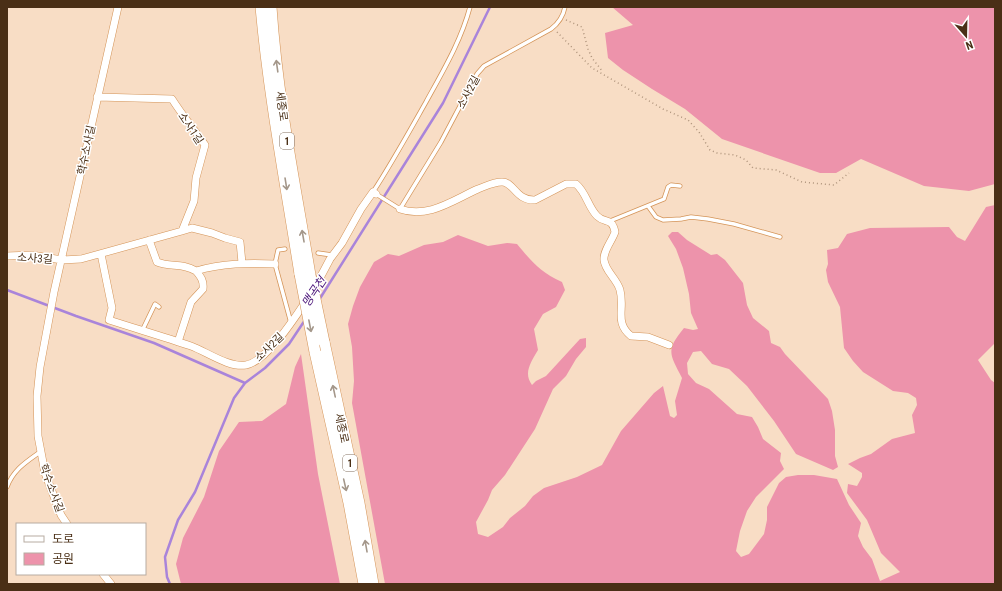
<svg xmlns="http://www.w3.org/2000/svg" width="1002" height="591" font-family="'Roboto Condensed','Noto Sans KR',sans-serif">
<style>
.green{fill:#ed93ab}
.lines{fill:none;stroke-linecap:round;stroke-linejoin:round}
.stream{stroke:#a984da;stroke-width:2.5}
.lane-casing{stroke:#d49458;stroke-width:5}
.street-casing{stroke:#d49458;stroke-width:8}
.primary-casing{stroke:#d49458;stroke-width:12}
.path{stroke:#af947c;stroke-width:1.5;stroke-dasharray:1 3;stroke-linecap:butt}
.lane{stroke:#fff;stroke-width:3.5}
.street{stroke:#fff;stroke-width:7}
.primary{stroke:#fff;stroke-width:11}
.primary-bridge-casing{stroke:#d49458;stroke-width:12;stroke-linecap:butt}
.primary-bridge{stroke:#fff;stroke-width:11}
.oneway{stroke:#a4978a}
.labels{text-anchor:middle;stroke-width:3;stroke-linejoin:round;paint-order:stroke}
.shield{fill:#fff;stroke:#806d5c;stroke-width:1}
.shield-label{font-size:10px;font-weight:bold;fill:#4a2f16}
.street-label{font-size:11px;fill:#4a2f16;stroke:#fff}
.water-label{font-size:12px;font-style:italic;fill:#491278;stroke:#fff}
</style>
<rect width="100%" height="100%" fill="#f8ddc5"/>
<path class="green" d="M 612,7 L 995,7 L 995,184 L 969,191 L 924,186 L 861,159 L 836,173 L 820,173 L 722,139 L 685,109 L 652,89 L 623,70 L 608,58 L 605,33 L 633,25 Z
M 995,205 L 995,343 L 978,360 L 991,380 L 995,383 L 995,584 L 385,584 L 352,403 L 354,381 L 352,347 L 348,324 L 353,306 L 360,287 L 374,262 L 388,254 L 399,256 L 424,245 L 443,242 L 458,235 L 488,246 L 507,243 L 517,244 C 532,262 540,272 562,282 L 565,290 L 556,307 L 543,314 L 534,329 L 538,350 C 531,362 523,373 532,385 L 536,381 L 546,376 L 580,339 L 586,338 L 586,347 L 576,359 L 566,376 L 553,389 L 535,429 L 505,475 L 492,490 L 488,500 L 476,522 L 478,534 L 488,537 L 503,527 L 510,518 L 525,506 L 533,496 L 544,488 L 577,477 L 602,465 L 621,431 L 654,393 L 663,386 L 670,416 L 674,418 L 677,415 L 675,401 L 682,378 C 670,354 665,351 684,328 L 693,330 L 698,329 L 691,313 L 689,294 L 683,268 L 676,249 L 668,236 L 672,232 L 678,232 L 687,240 L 711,255 L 717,254 L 725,260 L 743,283 L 747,305 L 753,318 L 769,331 L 771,343 L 780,347 L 785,354 L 828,399 L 832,411 L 835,430 L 835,456 L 838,467 L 833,470 L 796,454 L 774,421 L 747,386 L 729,369 L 712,364 L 701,351 L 693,352 L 687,363 L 688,374 L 696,383 L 709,389 L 737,414 L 752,417 L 758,427 L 763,439 L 781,453 L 780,461 L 784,469 L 756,497 L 747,511 L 740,531 L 736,551 L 741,557 L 749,554 L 764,534 L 767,520 L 767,507 L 779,483 L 786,477 L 798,475 L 814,475 L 837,479 L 849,505 L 861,523 L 858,536 L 863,547 L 872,559 L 880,581 L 900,572 L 881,553 L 867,520 L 847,493 L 848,484 L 857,486 L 862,477 L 862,473 L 848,464 L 860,458 L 871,454 L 892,439 L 915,433 L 912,415 L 917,405 L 916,398 L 908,393 L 893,391 L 863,372 L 853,361 L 844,348 L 840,307 L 828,282 L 826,270 L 828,264 L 827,250 L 838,248 L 847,234 L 870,228 L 949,227 L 957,237 L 965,241 L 986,207 Z
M 301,354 L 318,474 L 340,584 L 181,584 L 176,564 L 183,538 L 204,497 L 219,451 L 239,422 L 262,421 L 286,404 L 295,367 Z"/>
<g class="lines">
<path class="stream" d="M 7,290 L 76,316 L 154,343 L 245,383
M 319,300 L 443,103 L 490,7
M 170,584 L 167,577 L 165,557 L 178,520 L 195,492 L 234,398 L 245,383 L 265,368 L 289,344 L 305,320"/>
<defs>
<path id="lane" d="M 373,192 C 392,163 409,132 426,102 C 443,71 461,41 470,7
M 376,194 L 400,209 L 441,142 L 477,74 L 484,66 L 551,29 C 559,23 563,17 565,7
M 648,206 L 656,217 L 663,220 L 681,219 L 691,217 L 708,219 L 734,224 L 780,237
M 610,221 L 664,199 L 668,187 L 671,185 L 680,186
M 285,249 L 278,250 L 275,264 L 291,323
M 318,253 L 332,255
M 142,331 L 155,304 L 159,307
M 7,487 C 13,470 26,462 40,452"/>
<path id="street" d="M 400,209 C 428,219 453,200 478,189 C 486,186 493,182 502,182 C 514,182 516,201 535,200 L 566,184 L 576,184 C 586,192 588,207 597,216 C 605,224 612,217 615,232 C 612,241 603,251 604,260 C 605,271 617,279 620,290 C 625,309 614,322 631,336 L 648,337 L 669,345
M 182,231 L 192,228 L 212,233 L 225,238 L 240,242 L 242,263
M 149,240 L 157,262 C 171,268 181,262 196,271 C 222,263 248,263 275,264
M 101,254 L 112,308 L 109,320 C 137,329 164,337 191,346 C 207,352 229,368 246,365 C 267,361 294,319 306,301
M 7,256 L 32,255 L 62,260 L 81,259 L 182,231 L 194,201 L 196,178 L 205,145 C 194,129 182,115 172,99 L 97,97
M 313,291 L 330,259 L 342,243 L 361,209 L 373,192 L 376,194
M 178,342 L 191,302 L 203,289 C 204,281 201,277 196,271
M 67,524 L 61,515 L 45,473 L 38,436 L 37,396 L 40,367 L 54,292 L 118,7
M 103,574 L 111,584"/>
<path id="primary" d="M 261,7 C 269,96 286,185 300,274
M 271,7 C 277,97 295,186 310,275
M 324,342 L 359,503 L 373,584
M 315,352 L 349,503 L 364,584"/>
</defs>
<use href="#lane" class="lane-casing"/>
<use href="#street" class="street-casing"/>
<use href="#primary" class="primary-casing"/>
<path class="path" d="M 566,20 L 582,27 L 588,49 L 592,58 L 603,72
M 557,32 L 592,68 L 663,109 L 688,120 L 699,132 L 710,150 L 717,153 L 735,155 L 746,160 L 753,168 L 776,170 L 802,182 L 834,185 L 849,173"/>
<use href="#lane" class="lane"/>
<use href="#street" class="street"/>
<use href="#primary" class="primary"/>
<defs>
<path id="primary-bridge" d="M 300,274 L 315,352
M 310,275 L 324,342"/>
</defs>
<use href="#primary-bridge" class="primary-bridge-casing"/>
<use href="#primary-bridge" class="primary-bridge"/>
</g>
<defs><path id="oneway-shaft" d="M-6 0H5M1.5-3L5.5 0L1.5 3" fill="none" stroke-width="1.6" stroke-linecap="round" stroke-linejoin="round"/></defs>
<g class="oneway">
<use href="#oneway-shaft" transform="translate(277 66) rotate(-98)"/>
<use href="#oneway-shaft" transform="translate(286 184) rotate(81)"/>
<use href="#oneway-shaft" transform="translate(303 236) rotate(-100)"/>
<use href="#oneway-shaft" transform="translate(310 326) rotate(79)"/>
<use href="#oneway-shaft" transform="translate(334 391) rotate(-102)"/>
<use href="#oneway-shaft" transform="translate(345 485) rotate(77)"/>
<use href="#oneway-shaft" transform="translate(366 546) rotate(-100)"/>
</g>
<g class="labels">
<g class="shield">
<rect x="280" y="133" width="14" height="16" rx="3"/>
<rect x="343" y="455" width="14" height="16" rx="3"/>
</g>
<g class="shield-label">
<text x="287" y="145">1</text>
<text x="350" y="467">1</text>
</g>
<g class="street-label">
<text transform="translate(468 92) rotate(-62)" y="4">소사2길</text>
<text transform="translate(282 106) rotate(82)" y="4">세종로</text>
<text transform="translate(191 128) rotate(56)" y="4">소사1길</text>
<text transform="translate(86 150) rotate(-78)" y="4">학수소사길</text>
<text transform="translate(35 258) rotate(4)" y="4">소사3길</text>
<text transform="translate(269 347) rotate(-44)" y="4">소사2길</text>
<text transform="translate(342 428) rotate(78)" y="4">세종로</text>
<text transform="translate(52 488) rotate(70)" y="4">학수소사길</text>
</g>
<g class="water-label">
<text transform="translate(314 292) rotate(-56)" y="4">맹곡천</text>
</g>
</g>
<rect width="1002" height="591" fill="none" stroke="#4a2f16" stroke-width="16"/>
<rect x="16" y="523" width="130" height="52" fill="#ffffff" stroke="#b7aca2"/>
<rect x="24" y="536" width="20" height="6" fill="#ffffff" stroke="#b7aca2"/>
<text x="52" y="543" font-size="12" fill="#4a2f16">도로</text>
<rect x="24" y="553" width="20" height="12" fill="#ed93ab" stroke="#b7aca2"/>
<text x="52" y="563" font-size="12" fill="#4a2f16">공원</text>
<g transform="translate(966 36) rotate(160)" stroke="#ffffff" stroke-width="3" paint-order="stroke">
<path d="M0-3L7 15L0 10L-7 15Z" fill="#4a2f16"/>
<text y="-6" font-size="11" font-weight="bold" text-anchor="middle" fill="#4a2f16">N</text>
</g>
</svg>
